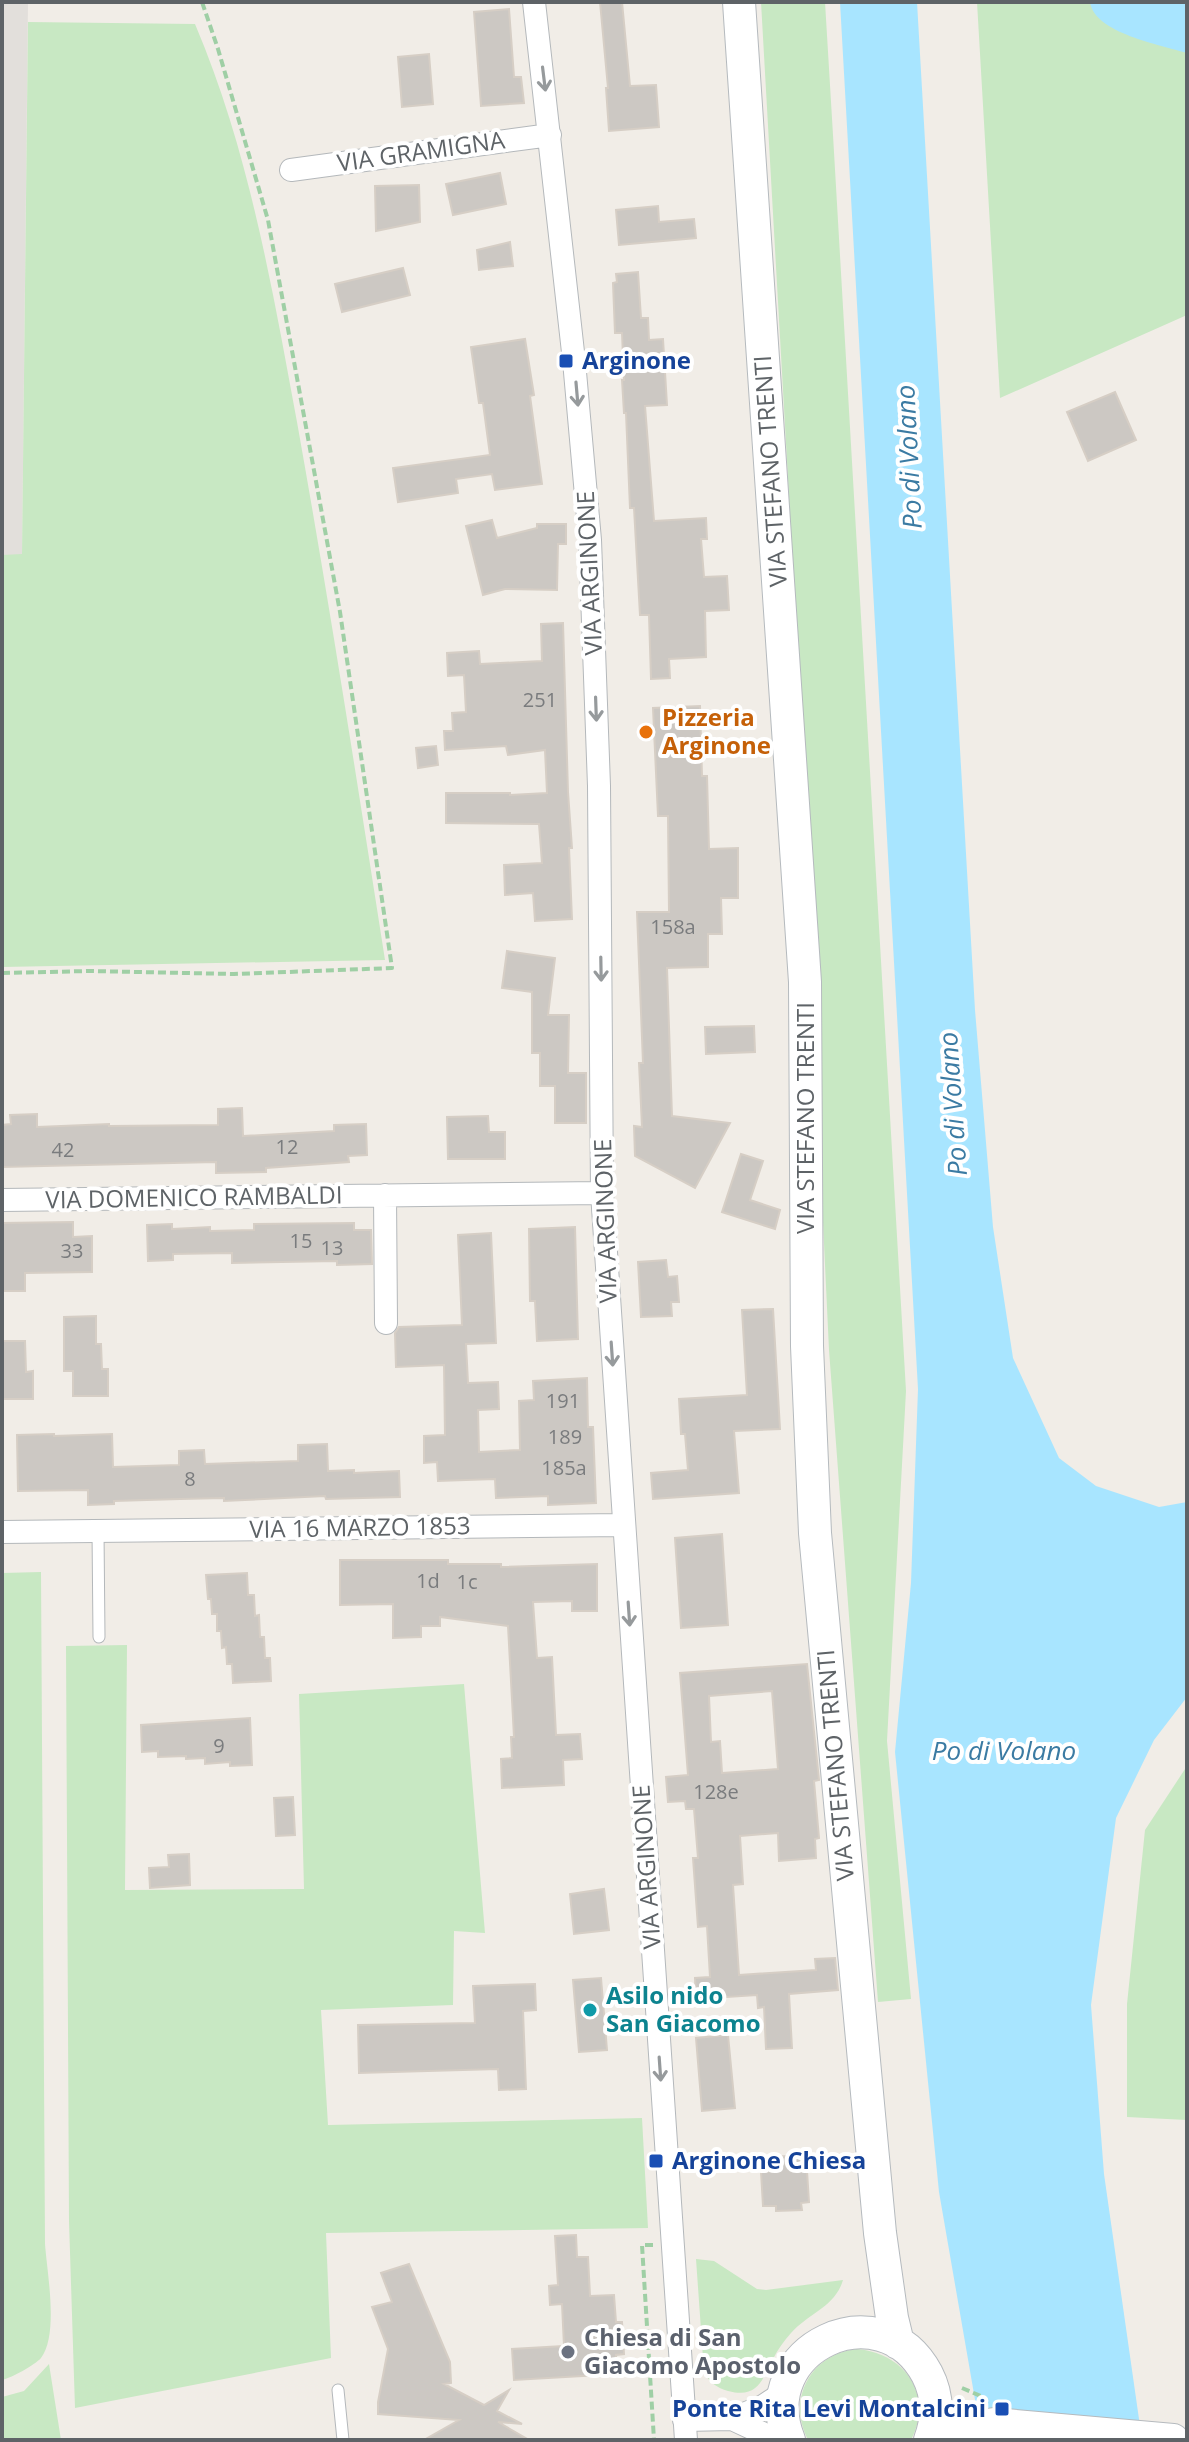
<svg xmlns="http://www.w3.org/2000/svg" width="1189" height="2442" font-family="'Open Sans',sans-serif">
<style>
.industrial{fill:#e2dfdb}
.green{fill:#c8e8c3}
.water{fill:#a8e5ff}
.building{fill:#ccc8c3;stroke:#d6cec5;stroke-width:2;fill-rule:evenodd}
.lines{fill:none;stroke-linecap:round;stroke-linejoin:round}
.lane-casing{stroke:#b4b8bb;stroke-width:13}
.street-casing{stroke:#b4b8bb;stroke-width:24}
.secondary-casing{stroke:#b5babe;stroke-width:34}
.path{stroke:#9fcfa5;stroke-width:4;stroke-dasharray:8 4;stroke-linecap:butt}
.lane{stroke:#fff;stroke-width:11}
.street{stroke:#fff;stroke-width:22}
.secondary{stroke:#fff;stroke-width:32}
.oneway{stroke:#969a9c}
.transit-dot{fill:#1a4fb4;stroke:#fff;stroke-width:3}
.food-dot{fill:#e8710a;stroke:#fff;stroke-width:3}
.culture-dot{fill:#0f9aa8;stroke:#fff;stroke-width:3}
.worship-dot{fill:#6b7280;stroke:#fff;stroke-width:3}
.labels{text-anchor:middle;stroke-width:8;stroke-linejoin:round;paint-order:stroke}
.number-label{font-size:20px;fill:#7a7c7e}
.street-label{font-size:24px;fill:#5e6367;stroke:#fff}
.transit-label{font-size:24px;font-weight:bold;fill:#164399;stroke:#fff;text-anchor:start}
.food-label{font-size:24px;font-weight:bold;fill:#c56008;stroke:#fff;text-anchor:start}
.culture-label{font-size:24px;font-weight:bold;fill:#0d838f;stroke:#fff;text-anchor:start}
.worship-label{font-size:24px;font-weight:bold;fill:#5b616d;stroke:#fff;text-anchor:start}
.water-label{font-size:26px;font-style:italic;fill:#3b7ba3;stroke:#fff}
</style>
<rect width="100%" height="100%" fill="#f1ede7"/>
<path class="industrial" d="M 2,2 L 28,2 L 22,555 L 2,555 Z"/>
<path class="green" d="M 761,2 L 825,2 L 833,135 L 906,1391 L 887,1741 L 911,1999 L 878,2002 L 829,1350 L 789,496 Z
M 977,2 L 1187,2 L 1187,315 L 1000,398 Z
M 28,22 L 195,24 C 249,151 272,287 297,422 C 329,601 357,781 385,960 L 2,967 L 2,555 L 22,554 Z
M 41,1572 L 45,2244 C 47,2272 59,2335 41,2358 C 35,2365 11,2378 2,2380 L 2,1573 Z
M 127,1645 L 125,1890 L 304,1889 L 299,1694 L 464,1684 L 485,1933 L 454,1931 L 453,2005 L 321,2010 L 328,2125 L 642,2118 L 648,2228 L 326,2233 L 331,2358 L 75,2408 L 69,2221 L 66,1646 Z
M 1187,1766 L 1187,2120 L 1127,2117 L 1127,2004 L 1145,1830 Z
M 696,2259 L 714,2261 L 757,2289 L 766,2290 L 843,2280 C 835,2307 809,2313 791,2333 C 784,2341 778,2349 773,2359 C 762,2380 758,2399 728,2391 C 717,2388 709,2382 704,2372 Z
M 857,2349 C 905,2353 934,2395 911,2440 L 808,2440 C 787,2399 810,2354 857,2349 Z
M 49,2364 L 61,2440 L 2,2440 L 2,2397 L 24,2391 Z"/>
<path class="water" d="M 840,2 L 917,2 L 975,1010 L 993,1227 L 1013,1358 L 1059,1458 L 1096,1486 L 1159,1507 L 1187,1502 L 1187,1697 L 1154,1740 L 1116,1818 L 1091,2005 L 1104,2174 L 1142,2440 L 982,2440 L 939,2192 L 895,1752 L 911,1583 L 918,1389 Z
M 1090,2 L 1187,2 L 1187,53 C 1161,45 1094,33 1090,2 Z"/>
<path class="building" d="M 600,2 L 622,2 L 630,86 L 656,85 L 659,127 L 609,131 L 606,88 L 608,88 Z
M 509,9 L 514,77 L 521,77 L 524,103 L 481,106 L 474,12 Z
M 429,54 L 433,104 L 402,107 L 398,57 Z
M 500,173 L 506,204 L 453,215 L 446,184 Z
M 419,185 L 420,222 L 376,231 L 375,186 Z
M 658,206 L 659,222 L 694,219 L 696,238 L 619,245 L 616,210 Z
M 510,242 L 513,266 L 479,270 L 477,250 Z
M 403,268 L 410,295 L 342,312 L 335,284 Z
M 638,272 L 641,318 L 648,318 L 649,340 L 663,339 L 667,405 L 645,406 L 654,521 L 706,518 L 707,539 L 701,539 L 704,577 L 727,576 L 729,610 L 705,611 L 706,657 L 669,659 L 670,678 L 651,679 L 649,615 L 640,615 L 634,508 L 630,508 L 626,413 L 624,413 L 622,380 L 624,380 L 622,333 L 615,333 L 613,283 L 617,282 L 616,274 Z
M 525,339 L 534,395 L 530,396 L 542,484 L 495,490 L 492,474 L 456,479 L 458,493 L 398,502 L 393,468 L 490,455 L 483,403 L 479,403 L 471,347 Z
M 1115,392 L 1136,440 L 1088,461 L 1067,412 Z
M 492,520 L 497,538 L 537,528 L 537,524 L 566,524 L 566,544 L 558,544 L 557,590 L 505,589 L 483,595 L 466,526 Z
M 563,623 L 568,792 L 572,848 L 569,848 L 572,919 L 535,921 L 533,893 L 505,895 L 504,865 L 542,863 L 539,824 L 446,823 L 446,793 L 510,793 L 510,795 L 547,793 L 545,750 L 508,755 L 506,746 L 445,750 L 444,731 L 453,731 L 452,713 L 466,712 L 464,675 L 448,676 L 447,653 L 479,651 L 480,664 L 542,661 L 541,624 Z
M 700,706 L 702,776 L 707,776 L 709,849 L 738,848 L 738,898 L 721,898 L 722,934 L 708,934 L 708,967 L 667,968 L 672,1116 L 730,1123 L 695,1188 L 635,1156 L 634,1126 L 642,1127 L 639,1063 L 643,1063 L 637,912 L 669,912 L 668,816 L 658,816 L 653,708 Z
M 436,746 L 438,765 L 418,768 L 416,748 Z
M 507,951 L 555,958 L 548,1015 L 569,1015 L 568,1073 L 586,1073 L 586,1123 L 555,1123 L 555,1086 L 540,1086 L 540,1053 L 532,1053 L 532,992 L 502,988 Z
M 754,1026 L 755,1052 L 706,1054 L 705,1027 Z
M 242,1108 L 243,1136 L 334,1131 L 334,1125 L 366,1124 L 367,1155 L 348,1156 L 349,1162 L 266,1168 L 266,1172 L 216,1173 L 216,1162 L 2,1167 L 2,1125 L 11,1124 L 10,1115 L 37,1114 L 37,1127 L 109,1124 L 109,1126 L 218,1125 L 218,1109 Z
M 488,1116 L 489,1132 L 505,1132 L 505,1159 L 448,1159 L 447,1117 Z
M 741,1154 L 763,1161 L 750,1200 L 780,1210 L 775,1229 L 722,1212 Z
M 73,1222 L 73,1237 L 92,1236 L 92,1272 L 25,1273 L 25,1291 L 2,1291 L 2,1223 Z
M 354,1223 L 354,1230 L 371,1230 L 372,1264 L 337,1265 L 337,1261 L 232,1263 L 232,1253 L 173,1254 L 173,1260 L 148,1261 L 147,1225 L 172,1224 L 172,1229 L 210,1227 L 210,1231 L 254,1230 L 254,1224 Z
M 575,1227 L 578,1339 L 537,1341 L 535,1301 L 530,1301 L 529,1229 Z
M 491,1233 L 496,1343 L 466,1344 L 468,1383 L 498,1382 L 499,1409 L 478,1410 L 479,1452 L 520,1450 L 519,1401 L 534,1400 L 533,1381 L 587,1378 L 588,1427 L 593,1427 L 596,1503 L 548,1505 L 548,1496 L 496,1498 L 495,1479 L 438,1481 L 437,1462 L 424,1463 L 424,1436 L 445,1435 L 444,1365 L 396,1367 L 395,1333 L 399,1327 L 462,1325 L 458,1235 Z
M 666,1260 L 668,1277 L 677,1276 L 679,1302 L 671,1302 L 672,1316 L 641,1317 L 638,1262 Z
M 773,1309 L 780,1429 L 734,1431 L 739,1493 L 653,1499 L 651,1473 L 688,1470 L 685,1434 L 681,1434 L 679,1399 L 747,1395 L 742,1310 Z
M 96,1316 L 96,1344 L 101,1344 L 102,1369 L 108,1369 L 108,1396 L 73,1396 L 73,1371 L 64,1371 L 64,1317 Z
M 2,1341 L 25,1341 L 26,1372 L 33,1371 L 33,1399 L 2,1399 Z
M 54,1434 L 54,1436 L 112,1434 L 113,1467 L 179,1465 L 179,1451 L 204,1450 L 205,1464 L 298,1461 L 298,1445 L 327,1444 L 328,1471 L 354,1470 L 354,1473 L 399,1471 L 400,1497 L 326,1499 L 325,1496 L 224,1501 L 224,1498 L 180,1499 L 114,1501 L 114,1504 L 88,1505 L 88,1490 L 18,1491 L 17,1435 Z
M 722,1534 L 728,1625 L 681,1628 L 675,1538 Z
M 340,1560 L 448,1560 L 448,1564 L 501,1564 L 501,1567 L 597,1564 L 597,1611 L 572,1611 L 572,1601 L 533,1602 L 537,1658 L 552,1657 L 556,1735 L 580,1734 L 582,1759 L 563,1760 L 564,1785 L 502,1788 L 501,1759 L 512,1758 L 511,1737 L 514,1737 L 508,1626 L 440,1617 L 440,1626 L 421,1626 L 421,1637 L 393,1638 L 393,1604 L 340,1605 Z
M 247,1573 L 248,1595 L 254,1595 L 255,1616 L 259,1615 L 260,1637 L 264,1637 L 265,1658 L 270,1658 L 271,1681 L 233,1683 L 232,1664 L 227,1664 L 226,1647 L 222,1648 L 221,1631 L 217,1631 L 217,1614 L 212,1614 L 211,1599 L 208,1599 L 206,1575 Z
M 807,1664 L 819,1780 L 814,1781 L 819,1838 L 815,1839 L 816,1858 L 779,1861 L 778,1833 L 740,1836 L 743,1884 L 733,1885 L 739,1975 L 816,1970 L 815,1959 L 835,1958 L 838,1990 L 789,1994 L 792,2048 L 766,2049 L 764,2007 L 758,2008 L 757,1995 L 696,1999 L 695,1978 L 710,1977 L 707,1926 L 698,1927 L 693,1858 L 698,1858 L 694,1809 L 686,1809 L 685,1801 L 668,1802 L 666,1777 L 688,1775 L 680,1673 ZM 772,1691 L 778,1769 L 722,1773 L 720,1741 L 711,1742 L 709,1696 Z
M 250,1718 L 252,1765 L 230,1766 L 230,1762 L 205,1764 L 205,1758 L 186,1759 L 186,1756 L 158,1757 L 158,1751 L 142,1752 L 141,1725 Z
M 293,1797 L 295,1835 L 276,1836 L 274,1798 Z
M 189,1854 L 190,1885 L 150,1888 L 149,1868 L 169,1867 L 168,1855 Z
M 604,1889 L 609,1930 L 574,1934 L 570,1894 Z
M 601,1978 L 607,2050 L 579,2052 L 573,1980 Z
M 535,1984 L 536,2010 L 523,2011 L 526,2089 L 499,2090 L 498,2069 L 359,2073 L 358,2025 L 475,2023 L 473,1986 Z
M 728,2035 L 735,2108 L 702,2111 L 696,2038 Z
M 806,2155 L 809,2202 L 801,2203 L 802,2210 L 776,2211 L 776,2206 L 763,2206 L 761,2172 L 772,2171 L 771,2157 Z
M 576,2235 L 577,2257 L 588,2257 L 590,2296 L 614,2295 L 616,2322 L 622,2322 L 624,2354 L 616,2355 L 617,2374 L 514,2380 L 512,2349 L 564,2346 L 562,2304 L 550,2305 L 549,2286 L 558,2285 L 555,2236 Z
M 409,2264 L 450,2362 L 451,2383 L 444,2384 L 484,2405 L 509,2390 L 497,2411 L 522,2424 L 498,2422 L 529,2440 L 424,2440 L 459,2420 L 378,2414 L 378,2402 L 388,2349 L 372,2307 L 392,2302 L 381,2273 Z"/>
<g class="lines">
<defs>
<path id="lane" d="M 98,1531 L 99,1637
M 338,2390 L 343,2440"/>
<path id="street" d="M 534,2 L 574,361 L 590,540 L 599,786 L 602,1193 L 686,2440
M 291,170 L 550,135
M 385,1195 L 386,1323
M 2,1200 L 602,1193
M 2,1532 L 623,1525
M 732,2419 L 777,2440
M 684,2420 L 732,2419 L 763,2406 L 783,2393"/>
<path id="secondary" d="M 739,2 L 805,982 L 807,1346 L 815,1533 L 880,2233 L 892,2318 L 898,2343
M 789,2440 C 752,2348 881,2288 927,2374 C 938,2395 938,2418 930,2440
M 944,2440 L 967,2431 L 994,2424 L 1173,2440"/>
</defs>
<use href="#lane" class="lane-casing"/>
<use href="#street" class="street-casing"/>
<use href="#secondary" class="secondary-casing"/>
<path class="path" d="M 2,973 L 90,971 L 234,974 L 392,968 L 340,612 L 268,220 L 218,49 L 202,2
M 653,2245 L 642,2245 L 654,2440
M 962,2388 L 983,2397"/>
<use href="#lane" class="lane"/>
<use href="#street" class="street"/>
<use href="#secondary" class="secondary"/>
</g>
<defs><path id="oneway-shaft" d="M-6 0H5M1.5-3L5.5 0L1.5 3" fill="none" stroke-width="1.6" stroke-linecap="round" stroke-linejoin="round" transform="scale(2)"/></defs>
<g class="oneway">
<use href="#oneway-shaft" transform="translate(544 79) rotate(83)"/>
<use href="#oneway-shaft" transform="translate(577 394) rotate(85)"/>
<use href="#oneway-shaft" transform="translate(596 709) rotate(88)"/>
<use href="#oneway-shaft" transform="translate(601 969) rotate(89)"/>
<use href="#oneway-shaft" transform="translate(612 1354) rotate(86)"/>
<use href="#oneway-shaft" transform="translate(629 1614) rotate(86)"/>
<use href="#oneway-shaft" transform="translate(660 2069) rotate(86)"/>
</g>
<g class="transit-dot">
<rect x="558" y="353" width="16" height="16" rx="4"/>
<rect x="648" y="2153" width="16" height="16" rx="4"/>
<rect x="994" y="2401" width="16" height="16" rx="4"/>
</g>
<circle class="food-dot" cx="646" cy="732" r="8"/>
<circle class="culture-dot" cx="590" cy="2010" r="8"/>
<circle class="worship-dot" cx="568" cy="2352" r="8"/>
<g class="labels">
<g class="number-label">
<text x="540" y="707">251</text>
<text x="673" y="934">158a</text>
<text x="287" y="1154">12</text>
<text x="63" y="1157">42</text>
<text x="301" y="1248">15</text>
<text x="332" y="1255">13</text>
<text x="72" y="1258">33</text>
<text x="563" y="1408">191</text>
<text x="565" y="1444">189</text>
<text x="564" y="1475">185a</text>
<text x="190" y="1486">8</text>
<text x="428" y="1588">1d</text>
<text x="467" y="1589">1c</text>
<text x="219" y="1753">9</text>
<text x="716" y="1799">128e</text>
</g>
<g class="street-label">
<text transform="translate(421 152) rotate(-8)" y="8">VIA GRAMIGNA</text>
<text transform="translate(771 471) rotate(-94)" y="8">VIA STEFANO TRENTI</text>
<text transform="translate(590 573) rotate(-93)" y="8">VIA ARGINONE</text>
<text transform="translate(806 1118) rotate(-90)" y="8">VIA STEFANO TRENTI</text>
<text transform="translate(194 1198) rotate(-1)" y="8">VIA DOMENICO RAMBALDI</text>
<text transform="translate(606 1221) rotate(-92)" y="8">VIA ARGINONE</text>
<text transform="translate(360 1528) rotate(-1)" y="8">VIA 16 MARZO 1853</text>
<text transform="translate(836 1765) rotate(-95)" y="8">VIA STEFANO TRENTI</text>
<text transform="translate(647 1867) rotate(-94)" y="8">VIA ARGINONE</text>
</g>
<g class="transit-label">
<text x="582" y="369">Arginone</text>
<text x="672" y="2169">Arginone Chiesa</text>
<text x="986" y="2417" text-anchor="end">Ponte Rita Levi Montalcini</text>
</g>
<g class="food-label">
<text x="662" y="726">Pizzeria<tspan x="662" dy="28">Arginone</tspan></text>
</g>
<g class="culture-label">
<text x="606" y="2004">Asilo nido<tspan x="606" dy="28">San Giacomo</tspan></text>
</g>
<g class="worship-label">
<text x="584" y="2346">Chiesa di San<tspan x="584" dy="28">Giacomo Apostolo</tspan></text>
</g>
<g class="water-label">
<text transform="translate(909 457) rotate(-93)" y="9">Po di Volano</text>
<text transform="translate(953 1104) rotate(-94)" y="9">Po di Volano</text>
<text x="1004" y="1760">Po di Volano</text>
</g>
</g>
<rect width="1189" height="2442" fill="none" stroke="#5e6367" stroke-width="8"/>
</svg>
